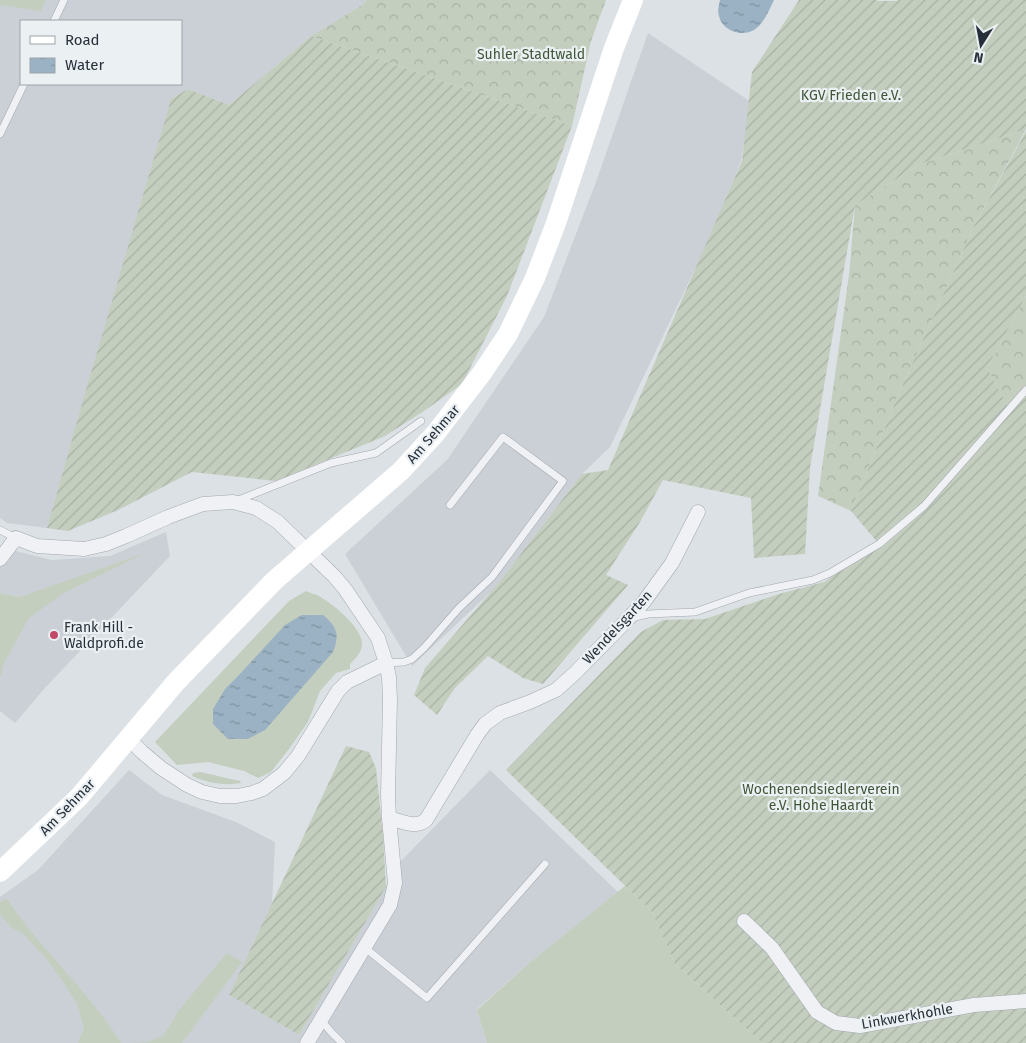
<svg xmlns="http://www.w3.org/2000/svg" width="1026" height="1043" font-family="'Fira Sans',sans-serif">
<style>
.built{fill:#cbd0d6;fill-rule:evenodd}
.grass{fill:#c4cebe}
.forest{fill:url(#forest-crowns)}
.garden{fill:url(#garden-furrows)}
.water{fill:url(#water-ripples)}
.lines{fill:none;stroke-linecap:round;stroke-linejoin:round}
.service-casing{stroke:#a2a8ae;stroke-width:8}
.minor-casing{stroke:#a2a8ae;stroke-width:15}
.service{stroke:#eff1f4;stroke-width:7}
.minor{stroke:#eff1f4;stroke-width:14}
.secondary{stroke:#fff;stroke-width:20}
.poi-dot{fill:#c24a69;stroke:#ebf0f3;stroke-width:2}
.labels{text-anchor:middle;stroke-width:4.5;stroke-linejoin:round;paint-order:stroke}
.park-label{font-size:14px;fill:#3f5536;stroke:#ebf0f3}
.street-label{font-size:14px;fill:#27303a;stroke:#ebf0f3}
.poi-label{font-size:14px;fill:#27303a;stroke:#ebf0f3;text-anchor:start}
</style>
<defs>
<pattern id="forest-crowns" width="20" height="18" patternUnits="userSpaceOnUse" patternTransform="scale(1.25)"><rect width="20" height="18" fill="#c4cebe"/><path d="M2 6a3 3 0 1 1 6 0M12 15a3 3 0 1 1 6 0" fill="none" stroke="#a8b1a4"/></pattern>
<pattern id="garden-furrows" width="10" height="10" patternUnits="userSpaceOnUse" patternTransform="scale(1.25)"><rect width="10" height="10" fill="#c4cebe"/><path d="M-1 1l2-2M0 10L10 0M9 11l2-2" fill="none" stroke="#a8b1a4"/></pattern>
<pattern id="water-ripples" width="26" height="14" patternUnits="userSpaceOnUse" patternTransform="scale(1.25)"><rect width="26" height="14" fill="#9ab2c3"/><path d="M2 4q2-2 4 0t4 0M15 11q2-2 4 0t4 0" fill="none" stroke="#7e919f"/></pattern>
</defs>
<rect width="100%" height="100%" fill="#dce1e5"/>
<path class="built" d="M 0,0 L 366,0 L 364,4 L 311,36 L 229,105 L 188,89 L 171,99 L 47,528 L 7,523 L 0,518 ZM 21,21 L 181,21 L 181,84 L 21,84 Z
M 648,33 L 751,102 L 741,161 L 715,227 L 610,447 L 582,474 L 494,589 L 412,666 L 345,554 L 447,460 L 544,317 L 596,182 Z
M 166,532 L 170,556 L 44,689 L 15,723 L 0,711 L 0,662 L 20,597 L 0,593 L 0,547 L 52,560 L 110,556 Z
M 129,770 L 162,795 L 236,822 L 275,842 L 272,904 L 229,995 L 299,1035 L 401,861 L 490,770 L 618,892 L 529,963 L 477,1009 L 487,1043 L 0,1043 L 0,897 L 38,870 Z"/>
<path class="grass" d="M 0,0 L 46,0 L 41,11 L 0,5 Z
M 145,553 L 62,594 L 29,618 L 4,663 L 0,678 L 0,593 L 20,597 Z
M 306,591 C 310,593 314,594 317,595 C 331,602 363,628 362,644 C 362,652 356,658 350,664 L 350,669 L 336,673 L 320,691 L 308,722 L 289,749 L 271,772 L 258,778 L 244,771 L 208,762 L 177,765 L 155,742 L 289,601 Z
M 200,772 L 240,781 L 241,783 C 225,786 207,783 192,776 L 193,773 Z
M 625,886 L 652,912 L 675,964 L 762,1043 L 487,1043 L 477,1010 L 529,963 Z
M 7,899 C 15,910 23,922 32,933 C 62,969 96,1003 121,1043 L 78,1043 L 84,1028 L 78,1006 L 64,983 L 45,957 L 22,933 L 12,928 L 0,915 L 0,902 Z
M 227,953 L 242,962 L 182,1043 L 128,1043 L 148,1042 L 164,1035 L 179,1010 Z"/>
<path class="forest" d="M 366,0 L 606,0 L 591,41 L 572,126 L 311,36 L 364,4 Z
M 1026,129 L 974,226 L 899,393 L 851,511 L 818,496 L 849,275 L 855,205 L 920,164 Z
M 1026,296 L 1026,390 L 1009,410 L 987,368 Z"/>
<path class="garden" d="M 799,0 L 876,0 L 878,1 L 896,1 L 899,0 L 1026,0 L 1026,129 L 920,164 L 855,205 L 810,468 L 805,554 L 754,558 L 751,498 L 663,480 L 640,522 L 606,575 L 628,585 L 543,684 L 523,678 L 488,656 L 455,688 L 437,715 L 414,695 L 425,668 L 497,585 L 582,474 L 608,470 L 742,161 L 752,72 Z
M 311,36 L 572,126 L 507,296 L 462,384 L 424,411 L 385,436 L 276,481 L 192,472 L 118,510 L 68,531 L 47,528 L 84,397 L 171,99 L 188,89 L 229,105 Z
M 1026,131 L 1026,296 L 987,368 L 1009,409 L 1026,390 L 1026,1043 L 762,1043 L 675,964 L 652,912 L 506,770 L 641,632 L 663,620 L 705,619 L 779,594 L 824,582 L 879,544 L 851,511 L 899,393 L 974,226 Z
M 346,746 L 369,752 L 376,768 L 383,835 L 386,887 L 299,1035 L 229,995 Z"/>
<path class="water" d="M 720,0 L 774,0 C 769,10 764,24 754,30 C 742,37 722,31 719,16 C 717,11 719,5 720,0 Z
M 302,615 L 323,615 C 337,627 340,634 333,652 L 265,730 L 248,739 L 228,739 L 213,724 L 213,709 L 225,689 L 239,675 L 285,625 Z"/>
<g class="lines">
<defs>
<path id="service" d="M 54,21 L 64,0
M 0,134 L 24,84
M 236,501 L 331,463 L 376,453 L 421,421
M 0,530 L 16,538
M 635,617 L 648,614 L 695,612 L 749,593 L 813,580 L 830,573 L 879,544 L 924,506 L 1026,390
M 386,663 L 404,662 L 412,659 L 424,648 L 459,608 L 492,577 L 563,481 L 503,437 L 450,505
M 364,947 L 427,998 L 545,864
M 321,1020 L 331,1032 L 342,1043"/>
<path id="minor" d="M 0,559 L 16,538 L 37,546 L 84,549 L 106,544 L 126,536 L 168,517 L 203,504 L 233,502 L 256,508 L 278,522 L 284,528 L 334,576 L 345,589 L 378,638 L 386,663 L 389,677 L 390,699 L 388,795 L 389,818 L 395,883 L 390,905 L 307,1043
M 128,738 L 142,752 L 161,768 L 187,785 L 202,792 L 220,796 L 237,796 L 252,793 L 263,789 L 284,773 L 298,756 L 338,691 L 347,682 L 386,663
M 389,818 C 401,821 415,829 426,820 L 477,735 L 485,724 L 500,713 L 530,702 L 556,690 L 575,673 L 628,619 L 643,603 L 672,563 L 698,512
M 744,921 L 772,948 L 817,1012 L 836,1023 L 860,1026 L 974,1005 L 1026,1001"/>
</defs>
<use href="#service" class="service-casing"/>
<use href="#minor" class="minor-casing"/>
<use href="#service" class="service"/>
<use href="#minor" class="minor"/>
<path class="secondary" d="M 0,872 L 79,797 L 176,682 L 275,580 L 401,471 L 435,434 L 482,373 L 508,334 L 535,278 L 556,223 L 614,48 L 633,0"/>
</g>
<circle class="poi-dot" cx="54" cy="635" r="5"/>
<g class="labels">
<g class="park-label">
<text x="531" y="59">Suhler Stadtwald</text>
<text x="851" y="100">KGV Frieden e.V.</text>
<text x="821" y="794">Wochenendsiedlerverein<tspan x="821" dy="16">e.V. Hohe Haardt</tspan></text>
</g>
<g class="street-label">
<text transform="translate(433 434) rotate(-49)" y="5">Am Sehmar</text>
<text transform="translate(617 627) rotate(-47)" y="5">Wendelsgarten</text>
<text transform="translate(67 807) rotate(-46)" y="5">Am Sehmar</text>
<text transform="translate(907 1016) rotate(-10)" y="5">Linkwerkhohle</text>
</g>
<g class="poi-label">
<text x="64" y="632">Frank Hill -<tspan x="64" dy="16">Waldprofi.de</tspan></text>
</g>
</g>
<rect x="20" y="20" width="162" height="65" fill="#ebf0f3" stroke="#9da3a9"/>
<rect x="30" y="36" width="25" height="8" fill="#ffffff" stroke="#9da3a9"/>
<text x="65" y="45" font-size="15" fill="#27303a">Road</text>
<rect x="30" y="58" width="25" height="15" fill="url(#water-ripples)" stroke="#9da3a9"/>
<text x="65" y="70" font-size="15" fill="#27303a">Water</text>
<g transform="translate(981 45) rotate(191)" stroke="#ebf0f3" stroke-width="4" paint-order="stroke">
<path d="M0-4L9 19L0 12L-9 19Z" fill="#27303a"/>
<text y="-8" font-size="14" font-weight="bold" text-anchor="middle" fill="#27303a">N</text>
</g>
</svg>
